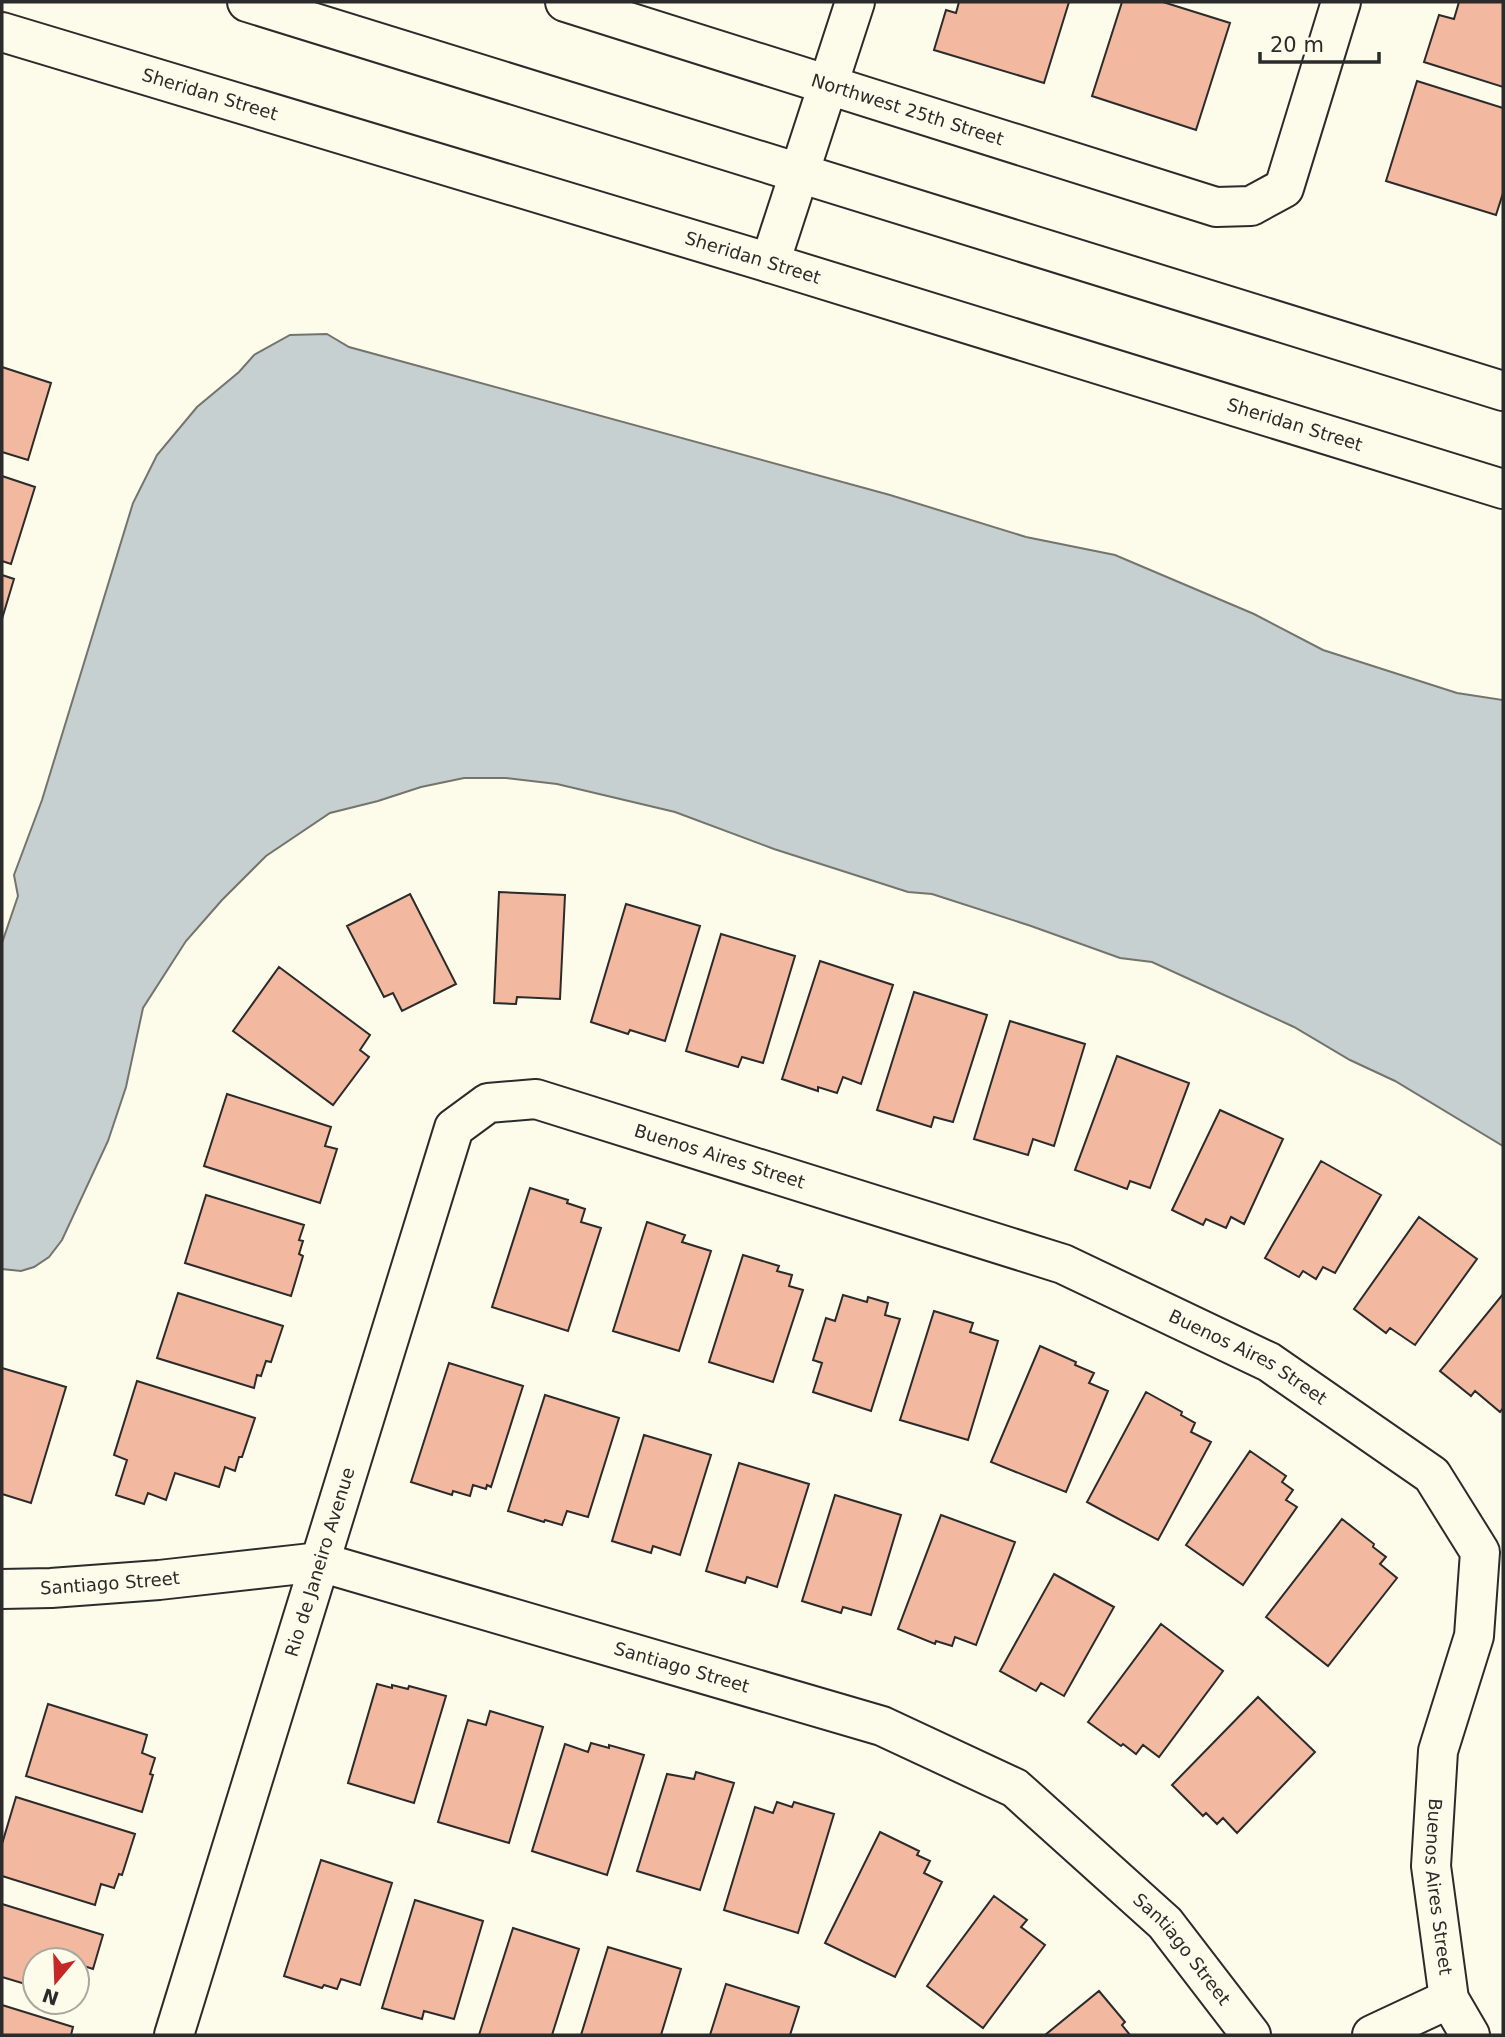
<svg xmlns="http://www.w3.org/2000/svg" width="1505" height="2037" font-family="'DejaVu Sans',sans-serif">
<style>
.water{fill:#c7d0d0;stroke:#74746e;stroke-width:2}
.building{fill:#f2b8a0;stroke:#2b2b2b;stroke-width:2}
.lines{fill:none;stroke-linecap:round;stroke-linejoin:round}
.minor-casing{stroke:#2b2b2b;stroke-width:42}
.major-casing{stroke:#2b2b2b;stroke-width:42}
.minor{stroke:#fdfbea;stroke-width:38}
.major{stroke:#fdfbea;stroke-width:38}
.labels{text-anchor:middle;stroke-width:5;stroke-linejoin:round;paint-order:stroke}
.street-label{font-size:18px;fill:#2b2b2b;stroke:#fdfbea}
</style>
<rect width="100%" height="100%" fill="#fdfbea"/>
<path class="water" d="M 327,334 L 349,347 L 890,495 L 1026,537 L 1115,555 L 1254,614 L 1323,650 L 1457,693 L 1503,700 L 1503,1146 L 1395,1081 L 1350,1060 L 1294,1027 L 1152,962 L 1120,958 L 1031,926 L 932,894 L 908,892 L 774,849 L 675,812 L 557,784 L 506,778 L 464,778 L 421,787 L 378,801 L 330,813 L 266,856 L 222,900 L 186,941 L 143,1008 L 126,1087 L 108,1141 L 62,1240 L 49,1257 L 34,1267 L 21,1271 L 2,1269 L 2,943 L 18,896 L 14,875 L 42,800 L 133,503 L 157,455 L 197,407 L 239,372 L 254,355 L 290,335 Z"/>
<path class="building" d="M 959,2 L 1069,2 L 1044,83 L 934,50 L 946,10 L 956,13 Z
M 1122,2 L 1163,2 L 1230,23 L 1196,130 L 1092,96 Z
M 1459,2 L 1503,2 L 1503,87 L 1424,62 L 1439,15 L 1454,19 Z
M 1417,81 L 1503,108 L 1503,193 L 1496,215 L 1386,181 Z
M 2,367 L 51,383 L 28,460 L 2,452 Z
M 2,476 L 35,487 L 11,564 L 2,561 Z
M 2,575 L 14,579 L 2,619 Z
M 499,892 L 565,895 L 560,999 L 517,997 L 516,1004 L 494,1003 Z
M 410,894 L 456,984 L 402,1011 L 393,993 L 384,997 L 347,926 Z
M 626,904 L 700,926 L 665,1041 L 630,1030 L 628,1034 L 591,1022 Z
M 721,934 L 795,956 L 763,1063 L 742,1057 L 738,1067 L 686,1051 Z
M 820,961 L 893,985 L 861,1084 L 843,1077 L 837,1093 L 818,1087 L 818,1091 L 782,1079 Z
M 279,967 L 370,1035 L 360,1050 L 369,1057 L 333,1105 L 233,1031 Z
M 914,992 L 987,1015 L 953,1122 L 934,1117 L 931,1127 L 877,1110 Z
M 1010,1021 L 1085,1044 L 1054,1146 L 1033,1139 L 1028,1155 L 974,1139 Z
M 1117,1056 L 1189,1083 L 1150,1188 L 1130,1181 L 1127,1189 L 1075,1170 Z
M 227,1094 L 331,1127 L 325,1146 L 337,1149 L 320,1203 L 204,1166 Z
M 1220,1110 L 1283,1139 L 1244,1224 L 1231,1217 L 1226,1228 L 1206,1219 L 1203,1225 L 1172,1210 Z
M 1321,1161 L 1381,1195 L 1335,1273 L 1323,1267 L 1316,1279 L 1303,1271 L 1299,1277 L 1265,1258 Z
M 530,1188 L 568,1200 L 567,1203 L 585,1209 L 581,1222 L 601,1228 L 568,1331 L 492,1307 Z
M 206,1195 L 304,1225 L 299,1240 L 303,1241 L 299,1254 L 303,1256 L 291,1296 L 185,1263 Z
M 1419,1217 L 1477,1259 L 1415,1345 L 1390,1328 L 1386,1333 L 1354,1309 Z
M 647,1222 L 685,1235 L 682,1242 L 711,1251 L 679,1351 L 613,1331 Z
M 743,1255 L 779,1266 L 777,1271 L 792,1275 L 789,1286 L 803,1290 L 773,1382 L 709,1362 Z
M 178,1293 L 283,1326 L 271,1362 L 266,1361 L 261,1376 L 257,1375 L 254,1388 L 157,1358 Z
M 1503,1294 L 1503,1408 L 1500,1412 L 1475,1391 L 1471,1396 L 1440,1371 Z
M 843,1295 L 867,1302 L 868,1297 L 888,1303 L 885,1315 L 900,1319 L 871,1411 L 813,1392 L 822,1363 L 813,1360 L 826,1318 L 835,1321 Z
M 934,1311 L 973,1323 L 970,1332 L 998,1341 L 968,1440 L 900,1420 Z
M 1040,1346 L 1076,1362 L 1075,1365 L 1094,1373 L 1089,1383 L 1108,1391 L 1066,1492 L 991,1462 Z
M 449,1363 L 523,1386 L 491,1487 L 487,1485 L 486,1489 L 473,1485 L 470,1496 L 453,1491 L 452,1495 L 411,1482 Z
M 2,1368 L 66,1387 L 31,1503 L 2,1494 Z
M 137,1381 L 255,1418 L 242,1457 L 239,1457 L 235,1471 L 225,1467 L 219,1487 L 175,1473 L 166,1500 L 148,1493 L 144,1504 L 116,1495 L 127,1460 L 114,1455 Z
M 1146,1392 L 1182,1412 L 1181,1415 L 1195,1423 L 1191,1432 L 1211,1442 L 1158,1540 L 1087,1502 Z
M 545,1395 L 619,1418 L 588,1517 L 567,1511 L 562,1525 L 545,1520 L 544,1522 L 508,1511 Z
M 644,1435 L 711,1455 L 680,1555 L 653,1546 L 651,1553 L 612,1541 Z
M 1250,1451 L 1286,1476 L 1282,1482 L 1293,1490 L 1286,1500 L 1297,1507 L 1243,1585 L 1186,1545 Z
M 739,1463 L 809,1484 L 777,1587 L 747,1577 L 745,1583 L 706,1571 Z
M 835,1495 L 901,1515 L 871,1615 L 843,1607 L 841,1613 L 802,1601 Z
M 941,1515 L 1015,1542 L 976,1645 L 955,1637 L 952,1646 L 936,1641 L 935,1644 L 898,1629 Z
M 1342,1519 L 1374,1544 L 1373,1547 L 1386,1557 L 1380,1564 L 1397,1578 L 1328,1666 L 1266,1617 Z
M 1054,1574 L 1114,1607 L 1064,1696 L 1041,1683 L 1036,1691 L 1000,1671 Z
M 1161,1624 L 1223,1671 L 1159,1757 L 1143,1745 L 1136,1754 L 1123,1744 L 1121,1746 L 1088,1722 Z
M 377,1684 L 392,1688 L 392,1685 L 408,1689 L 409,1686 L 446,1696 L 414,1803 L 348,1783 Z
M 1258,1697 L 1315,1752 L 1237,1833 L 1223,1818 L 1217,1824 L 1206,1813 L 1203,1816 L 1172,1785 Z
M 48,1704 L 147,1735 L 142,1753 L 155,1758 L 150,1774 L 153,1775 L 142,1812 L 26,1776 Z
M 490,1711 L 543,1727 L 509,1843 L 438,1822 L 468,1720 L 486,1725 Z
M 591,1743 L 609,1748 L 609,1745 L 644,1755 L 607,1875 L 532,1851 L 565,1744 L 588,1752 Z
M 696,1772 L 734,1783 L 700,1890 L 637,1871 L 667,1774 L 694,1779 Z
M 16,1797 L 135,1834 L 122,1875 L 119,1874 L 114,1888 L 101,1884 L 95,1905 L 2,1876 L 2,1844 Z
M 777,1802 L 792,1807 L 794,1802 L 834,1814 L 798,1933 L 724,1910 L 755,1807 L 773,1813 Z
M 880,1832 L 919,1851 L 917,1855 L 930,1861 L 924,1873 L 942,1882 L 895,1977 L 825,1943 Z
M 321,1860 L 392,1883 L 360,1985 L 341,1979 L 337,1989 L 324,1985 L 322,1988 L 284,1976 Z
M 994,1896 L 1027,1920 L 1021,1927 L 1045,1945 L 983,2028 L 927,1986 Z
M 415,1900 L 483,1921 L 454,2019 L 424,2011 L 422,2019 L 382,2008 Z
M 2,1904 L 103,1935 L 93,1969 L 84,1966 L 77,1988 L 77,1960 L 35,1960 L 35,1987 L 2,1977 Z
M 513,1928 L 579,1949 L 552,2035 L 479,2035 Z
M 608,1947 L 681,1969 L 661,2035 L 581,2035 Z
M 726,1984 L 799,2007 L 790,2035 L 710,2035 Z
M 1099,1991 L 1125,2022 L 1122,2025 L 1130,2035 L 1045,2035 Z
M 2,2005 L 73,2027 L 71,2035 L 2,2035 Z"/>
<g class="lines">
<defs>
<g id="minor">
<path id="s1" d="M 565,2 L 1216,207 L 1251,206 L 1284,188 L 1341,2"/>
<path d="M 770,263 L 855,2"/>
<path id="s2" d="M 2,1589 L 51,1588 L 159,1580 L 320,1562 L 882,1726 L 1015,1788 L 1165,1923 L 1251,2035"/>
<path id="s3" d="M 174,2035 L 454,1128 L 488,1103 L 536,1099 L 1063,1264 L 1269,1362 L 1432,1475 L 1480,1552 L 1474,1636 L 1438,1751 L 1431,1866 L 1449,1999 L 1470,2035"/>
<path d="M 1372,2035 L 1449,1999"/>
</g>
<g id="major">
<path d="M 247,2 L 1503,391"/>
<path id="s4" d="M 2,32 L 770,263 L 1503,489"/>
</g>
</defs>
<use href="#minor" class="minor-casing"/>
<use href="#major" class="major-casing"/>
<use href="#minor" class="minor"/>
<use href="#major" class="major"/>
</g>
<g class="labels">
<g class="street-label">
<text dy="6" stroke="none"><textPath href="#s4" startOffset="217">Sheridan Street</textPath></text>
<text dy="6" stroke="none"><textPath href="#s1" startOffset="359">Northwest 25th Street</textPath></text>
<text dy="6" stroke="none"><textPath href="#s4" startOffset="784">Sheridan Street</textPath></text>
<text dy="6" stroke="none"><textPath href="#s4" startOffset="1351">Sheridan Street</textPath></text>
<text dy="6" stroke="none"><textPath href="#s3" startOffset="1232">Buenos Aires Street</textPath></text>
<text dy="6" stroke="none"><textPath href="#s3" startOffset="1799">Buenos Aires Street</textPath></text>
<text dy="6" stroke="none"><textPath href="#s3" startOffset="495">Rio de Janeiro Avenue</textPath></text>
<text dy="6" stroke="none"><textPath href="#s2" startOffset="108">Santiago Street</textPath></text>
<text dy="6" stroke="none"><textPath href="#s2" startOffset="696">Santiago Street</textPath></text>
<text dy="6" stroke="none"><textPath href="#s3" startOffset="2450">Buenos Aires Street</textPath></text>
<text dy="6" stroke="none"><textPath href="#s2" startOffset="1284">Santiago Street</textPath></text>
</g>
</g>
<rect width="1505" height="2037" fill="none" stroke="#2b2b2b" stroke-width="7"/>
<g transform="translate(56 1981) rotate(199)"><circle r="33" fill="#fdfbea" stroke="#a9a89e" stroke-width="2"/>
<path d="M0-5L12 26L0 18L-12 26Z" fill="#c62828"/>
<text y="-10" font-size="19" font-weight="bold" text-anchor="middle" fill="#2b2b2b">N</text>
</g>
<path d="M1260 52v10h119v-10" fill="none" stroke="#2b2b2b" stroke-width="3.5"/>
<text x="1270" y="52" font-size="21" fill="#2b2b2b" stroke="#fdfbea" stroke-width="5" paint-order="stroke">20 m</text>
</svg>
